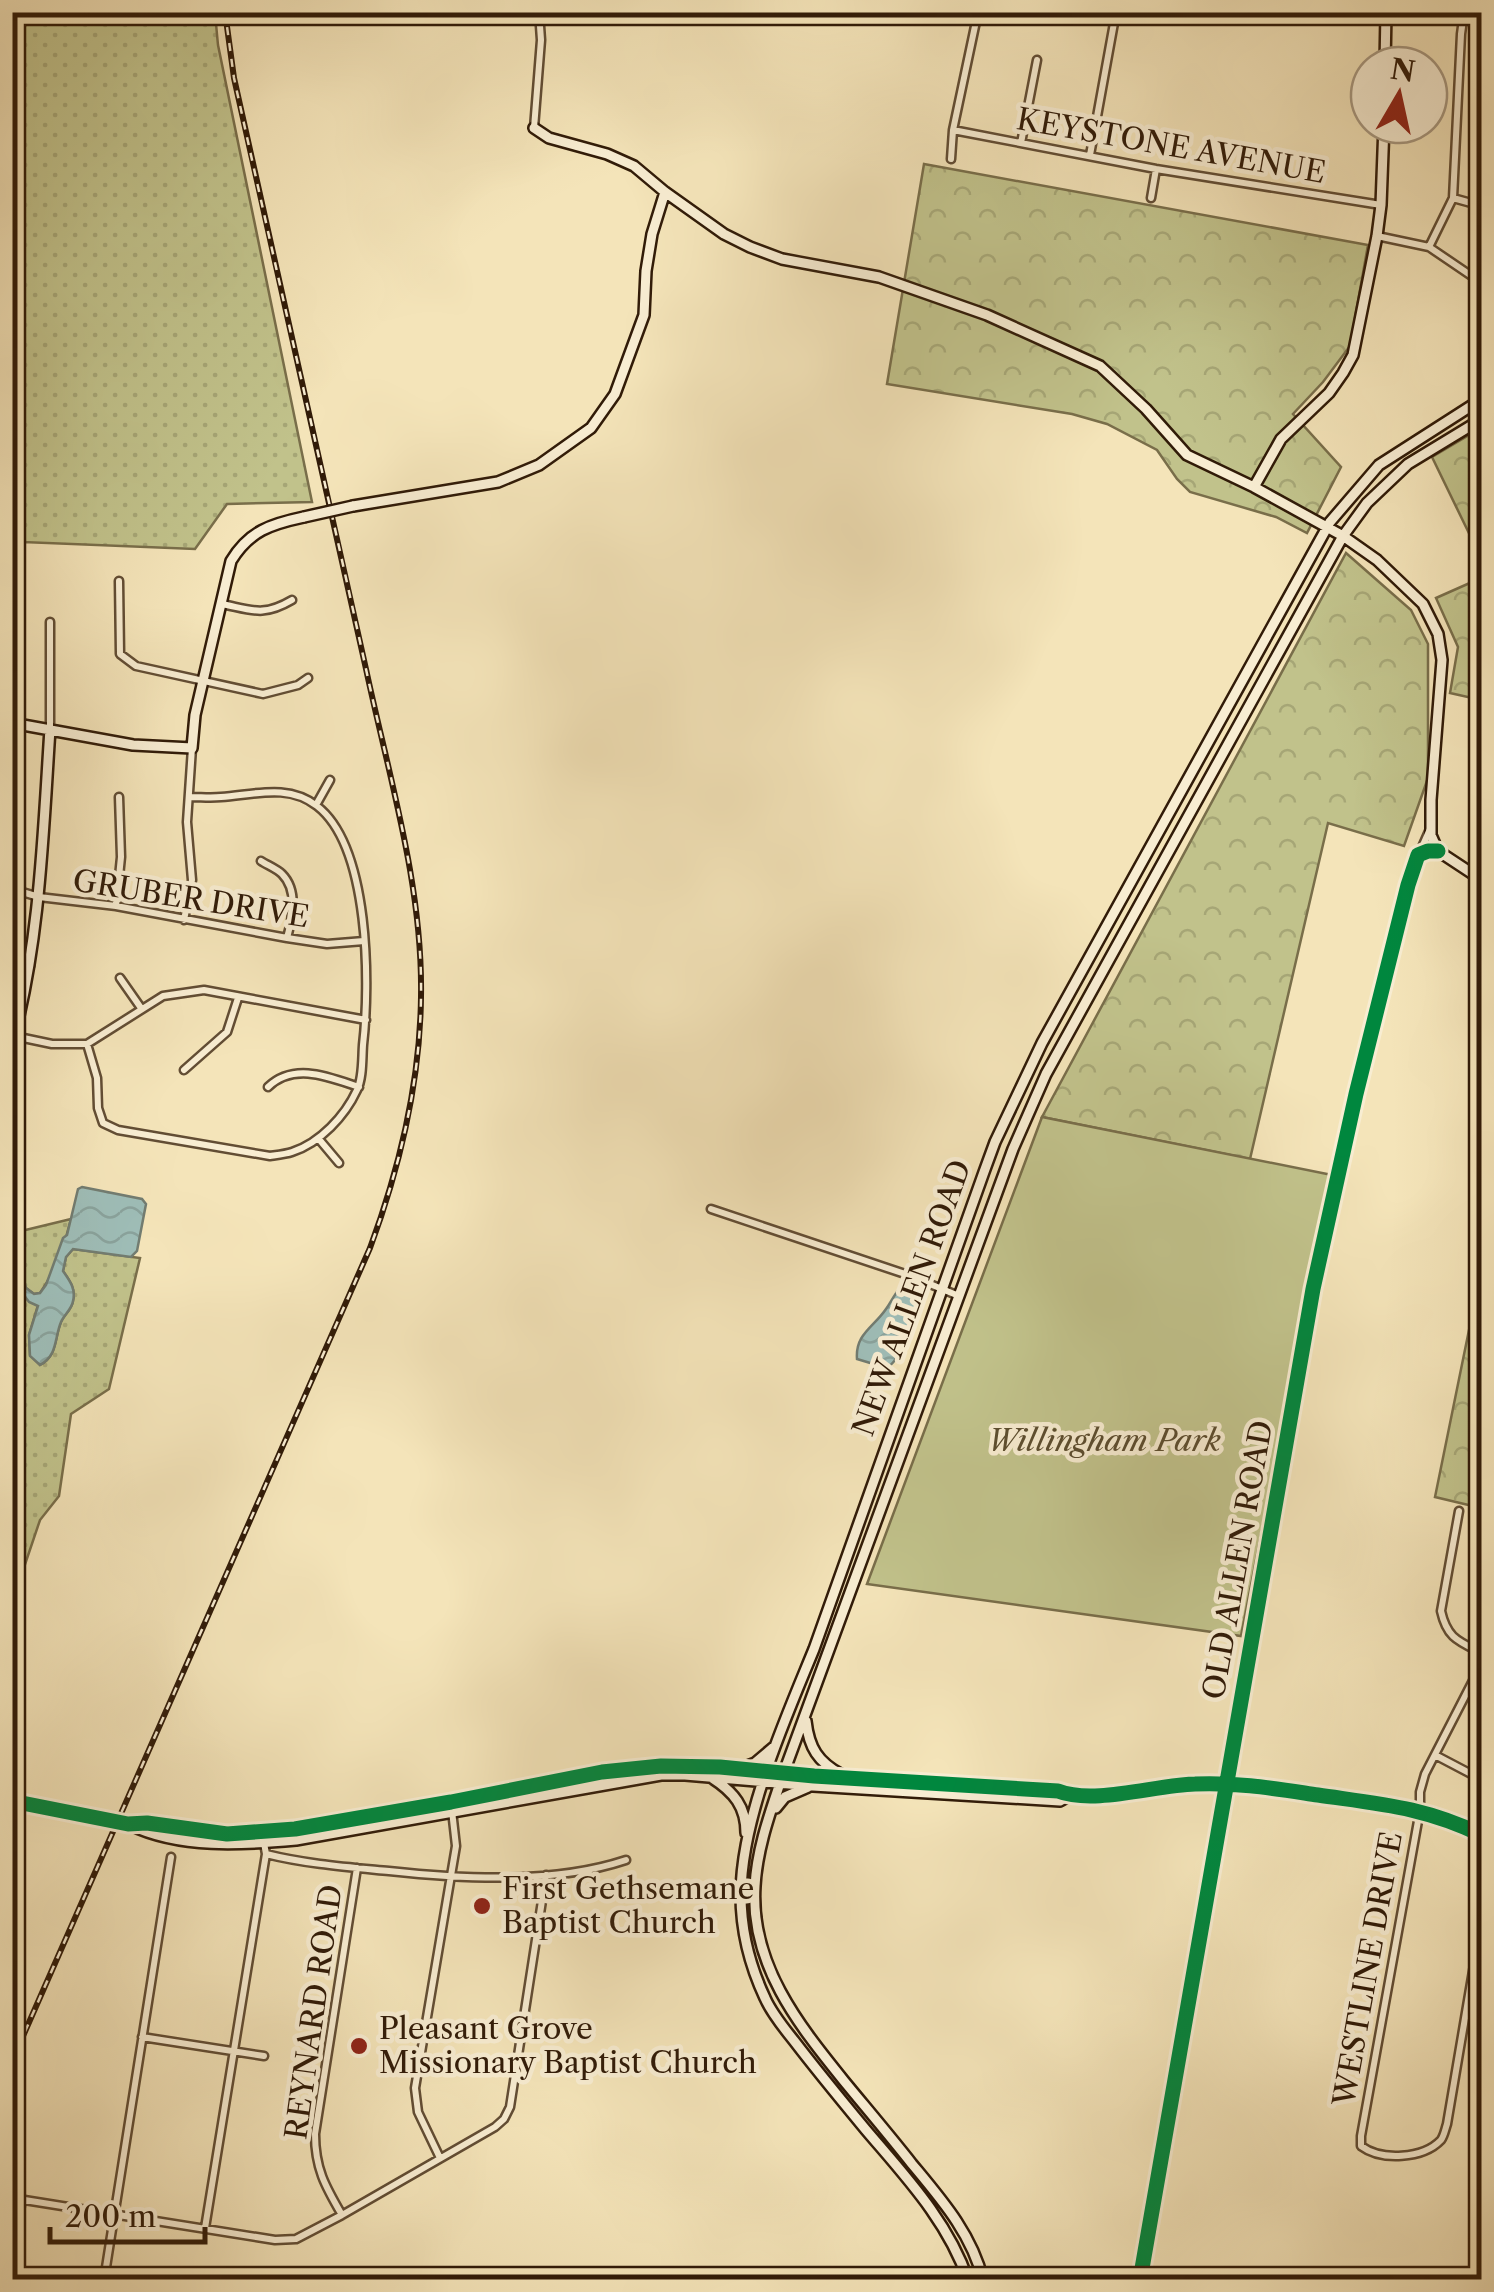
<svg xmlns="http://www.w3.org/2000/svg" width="1494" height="2292" font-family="'Libre Caslon Text',serif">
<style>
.grass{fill:url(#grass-dots);stroke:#796e4a;stroke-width:2.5}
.forest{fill:url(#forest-crowns);stroke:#796e4a;stroke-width:2.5}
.park{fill:#c1c28b;stroke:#796e4a;stroke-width:2.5}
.water{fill:url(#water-waves);stroke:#727c71;stroke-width:2.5}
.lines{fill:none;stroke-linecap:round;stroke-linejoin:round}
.street-casing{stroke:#624d34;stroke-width:11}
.secondary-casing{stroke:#311b08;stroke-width:14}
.street{stroke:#f8edd2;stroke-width:6}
.secondary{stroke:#f8edd2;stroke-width:9}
.rail-casing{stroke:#311b08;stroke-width:6}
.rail{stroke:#f8edd2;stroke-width:2.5;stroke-dasharray:8;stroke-linecap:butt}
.secondary-bridge-casing{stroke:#311b08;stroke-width:14;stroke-linecap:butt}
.secondary-bridge{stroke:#f8edd2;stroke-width:9}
.cycleway-casing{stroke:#f8edd2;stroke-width:21}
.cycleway{stroke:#00873e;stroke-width:15}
.poi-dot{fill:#8f2418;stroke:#f8edd2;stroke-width:4}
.labels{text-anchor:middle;stroke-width:9;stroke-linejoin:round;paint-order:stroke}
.street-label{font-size:30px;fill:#311b08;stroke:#f8edd2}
.park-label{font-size:30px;font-style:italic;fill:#5c4d2f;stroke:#f8edd2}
.poi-label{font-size:30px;fill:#311b08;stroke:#f8edd2;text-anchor:start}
</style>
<defs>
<pattern id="grass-dots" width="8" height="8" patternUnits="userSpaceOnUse" patternTransform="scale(2.5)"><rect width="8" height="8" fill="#c1c28b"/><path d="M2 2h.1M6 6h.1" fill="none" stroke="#a6a676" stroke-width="1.8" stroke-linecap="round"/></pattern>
<pattern id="forest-crowns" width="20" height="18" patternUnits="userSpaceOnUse" patternTransform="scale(2.5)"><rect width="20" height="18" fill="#c1c28b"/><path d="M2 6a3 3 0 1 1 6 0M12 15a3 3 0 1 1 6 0" fill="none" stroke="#a6a676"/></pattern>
<pattern id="water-waves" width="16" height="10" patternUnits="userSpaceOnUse" patternTransform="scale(2.5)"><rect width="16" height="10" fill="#9ebdb7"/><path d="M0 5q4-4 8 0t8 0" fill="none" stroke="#89a29c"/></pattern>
</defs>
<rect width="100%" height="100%" fill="#f4e4b9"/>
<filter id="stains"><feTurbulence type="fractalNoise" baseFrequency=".002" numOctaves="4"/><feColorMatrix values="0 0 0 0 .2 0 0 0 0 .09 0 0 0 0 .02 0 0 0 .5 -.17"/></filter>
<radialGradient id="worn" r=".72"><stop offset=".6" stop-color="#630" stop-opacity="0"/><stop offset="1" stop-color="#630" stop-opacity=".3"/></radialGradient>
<path class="grass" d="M 13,12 L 215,13 L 218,45 L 312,502 L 227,504 L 195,549 L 23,542 L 13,591 Z
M 71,1219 C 65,1243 55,1272 40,1293 L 34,1294 L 26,1288 L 13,1287 L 13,1233 Z
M 73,1249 L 140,1258 L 109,1389 L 71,1414 L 59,1496 L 40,1520 L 13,1600 L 13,1300 L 21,1307 L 22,1295 L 25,1294 L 38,1305 L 29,1335 L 30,1355 L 40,1365 C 58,1355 54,1339 61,1322 C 64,1315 72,1309 73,1301 C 76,1289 70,1281 63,1271 L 66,1257 Z"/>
<path class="forest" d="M 924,164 L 1368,245 L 1350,346 L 1323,382 L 1293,414 L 1341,467 L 1307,533 L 1276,517 L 1190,492 L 1177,479 L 1157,450 L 1107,424 L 1072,414 L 887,384 Z
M 1481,428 L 1481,558 L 1432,457 Z
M 1346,553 L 1411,610 L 1428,644 L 1428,778 L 1404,846 L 1328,823 L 1250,1159 L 1042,1117 Z
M 1481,578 L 1481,700 L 1450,693 L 1458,647 L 1436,598 Z
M 1481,1271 L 1482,1508 L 1481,1508 L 1435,1497 Z"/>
<path class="park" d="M 1042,1117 L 1332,1175 L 1241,1636 L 867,1584 Z"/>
<path class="water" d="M 82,1187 L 142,1199 L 146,1204 L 137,1251 L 131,1257 L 73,1249 L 66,1257 L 63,1271 C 70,1281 76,1289 73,1301 C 72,1309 64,1315 61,1322 C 54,1339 58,1355 40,1365 L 30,1356 L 29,1335 L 38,1306 L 29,1302 L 23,1294 L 21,1308 L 13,1300 L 13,1287 L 16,1287 L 17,1278 L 22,1274 L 26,1288 L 34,1294 L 40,1293 L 46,1285 L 63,1238 L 67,1235 L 78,1189 Z
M 900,1288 L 909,1290 L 918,1295 L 920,1304 C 916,1312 911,1320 907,1328 C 899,1344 903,1356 887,1368 L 857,1359 C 855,1334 874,1327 886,1309 C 891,1302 894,1295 900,1288 Z"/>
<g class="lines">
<defs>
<path id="street" d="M 534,128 L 541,40 L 539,12
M 953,130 L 1156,169 L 1381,205
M 1021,143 L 1037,60
M 1090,155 L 1116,12
M 951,159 L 953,130 L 978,12
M 1151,198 L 1156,169
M 1453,198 L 1482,206
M 1377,236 L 1429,247 L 1482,283
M 1429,247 L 1453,198 L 1461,34 L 1464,12
M 119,581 L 120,654 L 136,666 L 263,694 L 298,685 L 308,678
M 222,604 C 252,610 263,617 292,600
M 50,729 L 50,622
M 316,805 L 330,780
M 1419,854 L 1430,829
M 261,861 C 267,865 277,869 282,874 C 299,891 292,919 287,938
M 12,889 L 39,897 L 116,906 L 287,938 L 327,944 L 364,941
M 116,906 L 121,857 L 119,797
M 184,920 L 192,880 L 187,822 L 192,748
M 12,963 L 30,966
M 120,978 L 141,1008
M 14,1036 L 52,1044 L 87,1044 L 163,996 L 204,990 L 366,1020
M 87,1044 L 97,1078 L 98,1108 L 103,1123 L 118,1130 L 270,1156 C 277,1155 286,1154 292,1152 C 320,1143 345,1116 357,1090 C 363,1078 362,1059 363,1045 C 370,984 370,847 317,806 C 288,783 253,795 221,797 C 211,798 201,797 190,797
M 184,1070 L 227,1032 L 238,998
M 268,1087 C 294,1062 329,1077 359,1087
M 318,1138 L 339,1163
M 711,1209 L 908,1275 L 959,1296
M 1459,1511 L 1441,1611 C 1447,1638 1458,1641 1482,1653
M 1482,1663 L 1425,1774 L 1420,1792 L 1420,1810 L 1361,2136 L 1361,2146 C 1381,2161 1423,2159 1441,2140 C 1444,2136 1445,2130 1447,2124 L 1482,1918
M 1435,1755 L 1477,1777 L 1482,1783
M 266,1854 C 306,1864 347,1867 389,1871 C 464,1879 554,1884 626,1860
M 142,2037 L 264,2056
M 440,2158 L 418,2112 L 415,2088 L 456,1846 L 451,1802
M 12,2198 L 275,2240 L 296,2239 L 342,2215 L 495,2127 L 504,2119 L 510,2107 L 546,1875
M 342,2215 C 325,2186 315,2168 315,2134 L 357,1868
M 205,2228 L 266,1854 L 262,1832
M 12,2260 L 22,2199
M 104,2280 L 171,1857
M 1140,2280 L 1313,1289 L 1356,1094 L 1408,885 L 1418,855 L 1428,851 L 1437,851"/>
<path id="secondary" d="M 1385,65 L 1386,12
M 534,128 L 549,138 L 607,154 L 634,166 L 665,192 L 724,234 L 750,247 L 782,259 L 879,277 L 987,315 L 1100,366 L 1146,409 L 1187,455 L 1254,487 L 1343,536 L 1377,560 L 1423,604 L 1438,634 L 1442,660 L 1431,800 L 1431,835 L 1438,851 L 1482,880
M 1254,487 L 1281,439 L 1329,393 L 1343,373 L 1353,355 L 1377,236 L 1381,205 L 1384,125
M 353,506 L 498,482 L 539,465 L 591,428 L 615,394 L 644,315 L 646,271 L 652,234 L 665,192
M 12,723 L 133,745 L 192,748 L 195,715 L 231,561 C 249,531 271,524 304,517
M 12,1044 C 40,941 43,835 50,729
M 806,1721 C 809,1748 818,1762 842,1775
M 742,1768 L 755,1763 L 775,1746
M 712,1778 C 734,1792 746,1807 746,1833
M 12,1801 L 94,1817
M 776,1808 L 785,1797 L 808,1787
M 128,1824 L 147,1823 L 227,1834 L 295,1829 L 451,1802 L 602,1772 L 661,1766 L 720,1767 L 814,1776 L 1058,1791 C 1094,1805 1155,1785 1195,1784 C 1237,1782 1277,1789 1318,1795 C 1380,1804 1424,1807 1482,1835
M 130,1825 C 180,1849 242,1845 296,1840 L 661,1775 L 685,1775 L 813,1786 L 1060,1801 L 1069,1796
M 968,2280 C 948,2221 905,2176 866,2130 C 842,2101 818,2072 795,2042 C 784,2028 772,2014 765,1998 C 750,1966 741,1930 741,1895 C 741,1818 785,1720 814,1649 L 984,1172 L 995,1142 L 1042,1043 L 1330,522 L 1379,465 L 1482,399
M 983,2280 C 972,2234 941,2199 912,2164 C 890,2136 867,2109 844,2081 C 798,2024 750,1964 755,1886 C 757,1850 769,1816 780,1783 L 1013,1149 L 1046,1074 L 1343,536 L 1367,503 L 1408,464 L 1482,419"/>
</defs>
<use href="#street" class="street-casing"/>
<use href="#secondary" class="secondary-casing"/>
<use href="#street" class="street"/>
<use href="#secondary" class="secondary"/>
<defs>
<path id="rail" d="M 12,2061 L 370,1248 C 400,1167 420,1083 421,997 C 423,886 389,777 366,669 C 323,472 277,275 234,78 L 225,12"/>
</defs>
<use href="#rail" class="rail-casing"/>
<use href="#rail" class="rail"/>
<defs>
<path id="secondary-bridge" d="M 304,517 L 353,506
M 94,1817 L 128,1824"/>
</defs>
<use href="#secondary-bridge" class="secondary-bridge-casing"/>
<use href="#secondary-bridge" class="secondary-bridge"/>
<defs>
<path id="cycleway" d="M 12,1801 L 128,1824 L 147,1823 L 227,1834 L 295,1829 L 451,1802 L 602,1772 L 661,1766 L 720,1767 L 814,1776 L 1058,1791 C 1094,1805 1155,1785 1195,1784 C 1237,1782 1277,1789 1318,1795 C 1380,1804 1424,1807 1482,1835
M 1140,2280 L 1313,1289 L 1356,1094 L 1408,885 L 1418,855 L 1428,851 L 1438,851"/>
</defs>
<use href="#cycleway" class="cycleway-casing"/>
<use href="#cycleway" class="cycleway"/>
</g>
<g class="poi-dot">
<circle cx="482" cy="1906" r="10"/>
<circle cx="359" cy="2046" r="10"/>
</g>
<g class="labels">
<g class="street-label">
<text transform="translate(1171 146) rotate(10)" y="10">KEYSTONE AVENUE</text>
<text transform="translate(191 899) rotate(9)" y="10">GRUBER DRIVE</text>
<text transform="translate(912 1298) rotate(-70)" y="10">NEW ALLEN ROAD</text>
<text transform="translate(1238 1560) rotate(-80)" y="10">OLD ALLEN ROAD</text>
<text transform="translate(1368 1969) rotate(-80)" y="10">WESTLINE DRIVE</text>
<text transform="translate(314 2012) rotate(-82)" y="10">REYNARD ROAD</text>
</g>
<g class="park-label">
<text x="1104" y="1451">Willingham Park</text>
</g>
<g class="poi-label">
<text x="502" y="1899">First Gethsemane<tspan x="502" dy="34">Baptist Church</tspan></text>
<text x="379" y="2039">Pleasant Grove<tspan x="379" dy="34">Missionary Baptist Church</tspan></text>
</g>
</g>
<rect width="1494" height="2292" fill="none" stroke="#f4e4b9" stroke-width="50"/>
<rect x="15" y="15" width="1464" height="2262" fill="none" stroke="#311b08" stroke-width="5"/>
<rect x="25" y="25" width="1444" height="2242" fill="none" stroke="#311b08" stroke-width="2.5"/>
<g transform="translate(1399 95) rotate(9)"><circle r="48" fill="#f8edd2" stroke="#a89981" stroke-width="2.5"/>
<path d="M0-8L18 38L0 25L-18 38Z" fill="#8f2418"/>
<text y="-15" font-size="28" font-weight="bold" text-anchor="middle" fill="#311b08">N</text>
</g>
<path d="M50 2227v15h155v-15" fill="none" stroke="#311b08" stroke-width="5"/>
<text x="65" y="2227" font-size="30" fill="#311b08" stroke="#f8edd2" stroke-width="8" paint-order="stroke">200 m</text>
<rect width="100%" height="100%" filter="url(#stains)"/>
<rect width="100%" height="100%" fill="url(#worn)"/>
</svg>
